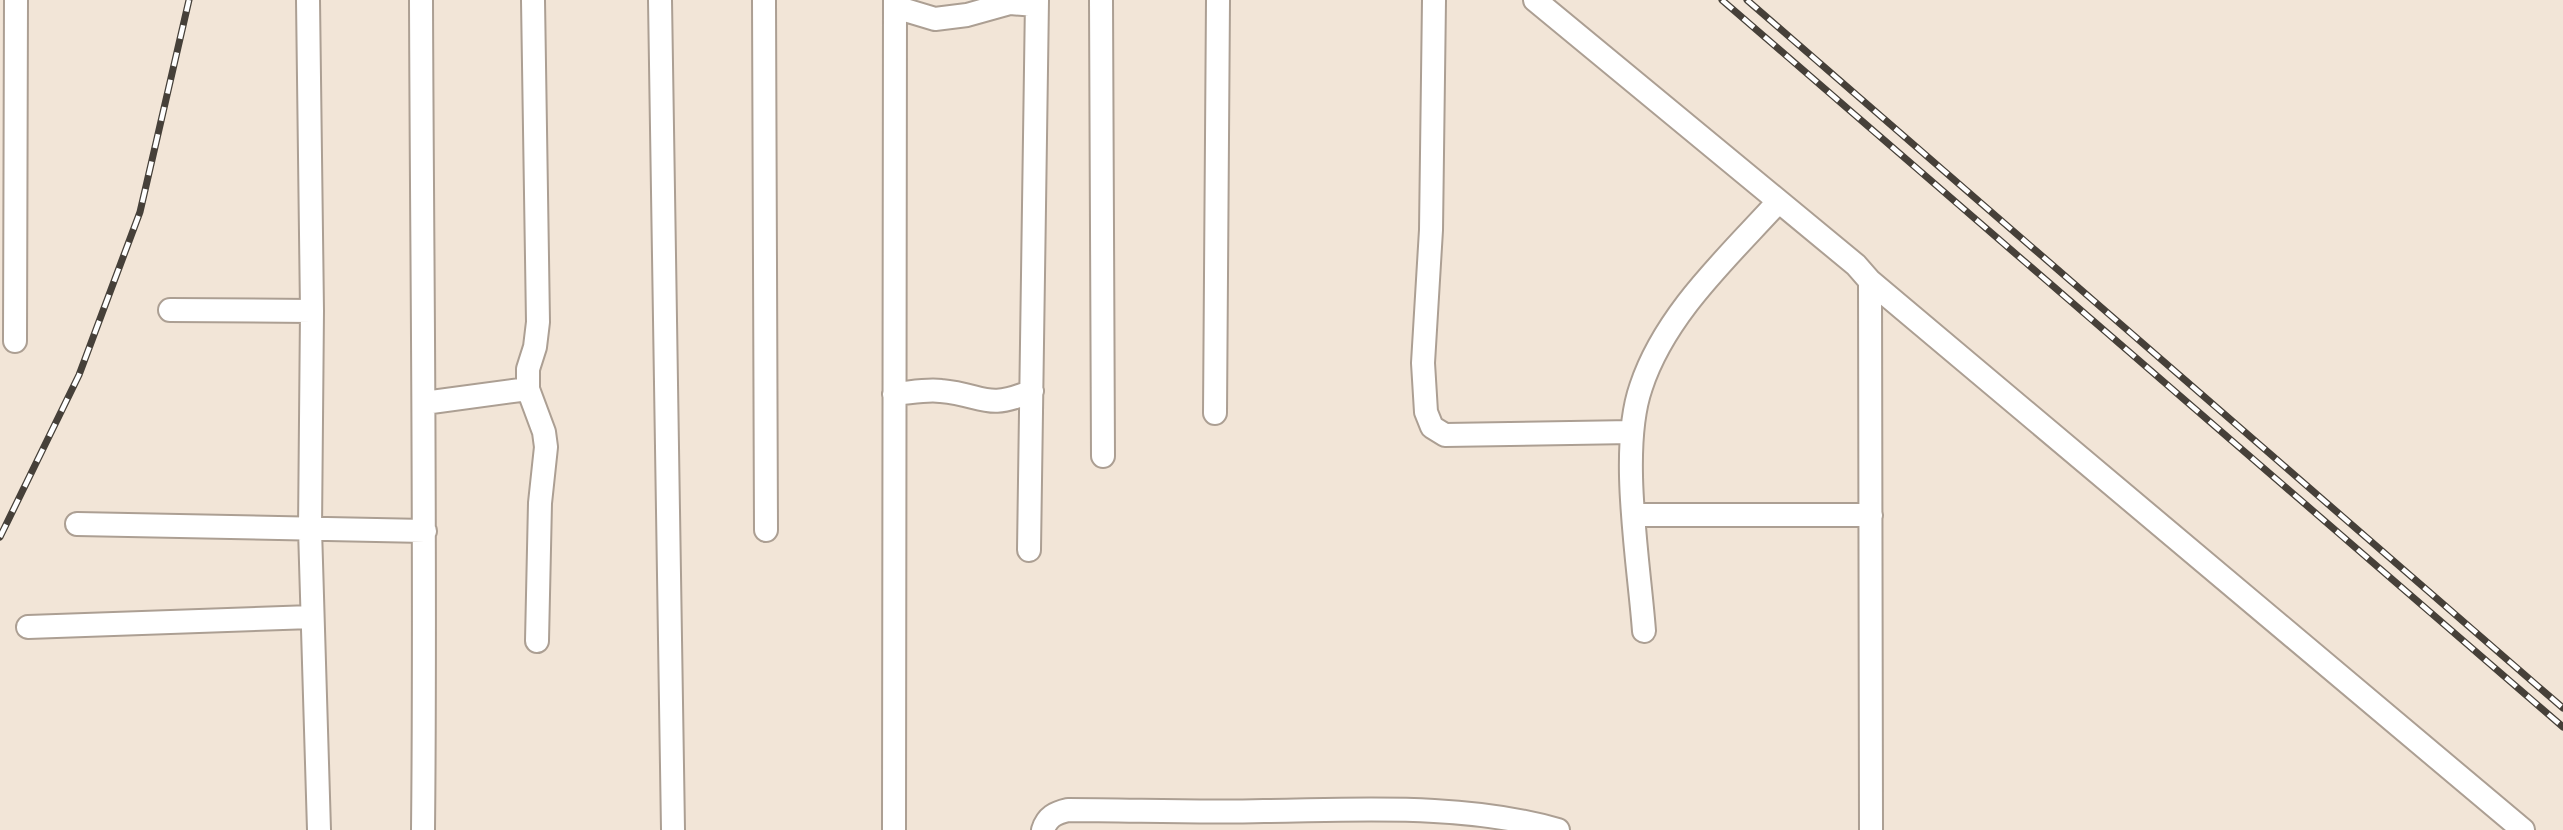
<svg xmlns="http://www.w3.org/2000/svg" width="2563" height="830" font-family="Karla,sans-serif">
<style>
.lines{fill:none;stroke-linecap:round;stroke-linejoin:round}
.minor-casing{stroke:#ac9f93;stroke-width:26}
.minor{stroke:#fff;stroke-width:22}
.rail-casing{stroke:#464039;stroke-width:7}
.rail{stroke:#fff;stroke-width:4.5;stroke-dasharray:14;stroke-linecap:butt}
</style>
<rect width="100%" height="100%" fill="#f2e5d7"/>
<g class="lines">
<defs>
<path id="minor" d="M 308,0 L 312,311 L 310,529 L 319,830
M 421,0 C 422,277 426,553 423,830
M 533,0 L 538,322 L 535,347 L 528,369 L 528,389 L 544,432 L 546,447 L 540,503 L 537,641
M 660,0 L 673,830
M 764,0 L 766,530
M 1101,0 L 1103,456
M 1434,0 L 1431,230 L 1423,363 L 1426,412 L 1432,427 L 1445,435 L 1632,432
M 1535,0 L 1856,265 L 1870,281 L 2523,830
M 895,7 L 935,19 L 967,15 L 1010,3 L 1036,5
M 1870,281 L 1871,830
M 170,310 L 312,311
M 15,341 L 16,0
M 894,394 C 909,393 926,389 941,391 C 985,395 985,411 1032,391
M 424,403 L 528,389
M 1215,413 L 1218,0
M 1635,515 L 1871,515
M 77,524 L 425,531
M 1029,550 L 1037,0
M 28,627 L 312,617
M 1644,631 C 1639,563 1619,450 1641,387 C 1665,314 1728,257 1778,202
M 894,830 L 895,0
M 1043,830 C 1047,817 1055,813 1068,810 C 1133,810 1199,813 1264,811 C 1361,810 1464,803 1558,830"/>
</defs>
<use href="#minor" class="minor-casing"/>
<use href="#minor" class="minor"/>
<defs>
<path id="rail" d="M 1722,0 L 2563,727
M 1747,0 L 2563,708
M 0,537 L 79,375 L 140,212 L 189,0"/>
</defs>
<use href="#rail" class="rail-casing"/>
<use href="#rail" class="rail"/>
</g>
</svg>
